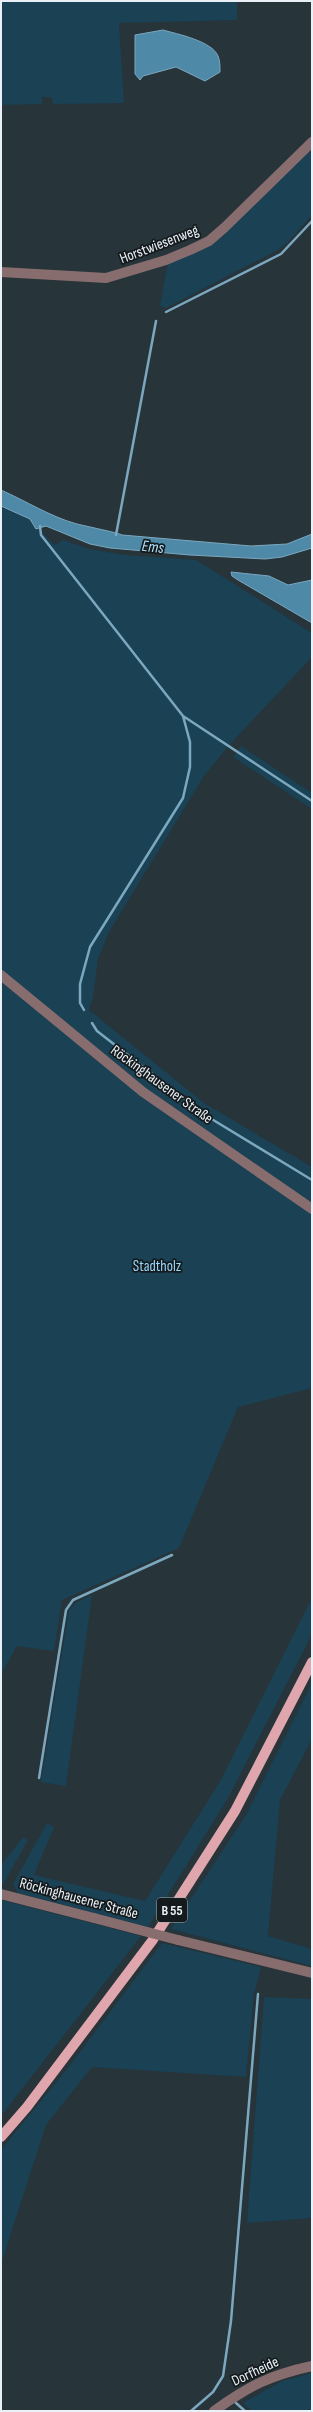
<svg xmlns="http://www.w3.org/2000/svg" width="313" height="2412" font-family="'Sofia Sans Condensed',sans-serif">
<style>
.green{fill:#1a4154}
.water{fill:#4e89a7;stroke:#7ca8bf}
.lines{fill:none;stroke-linecap:round;stroke-linejoin:round}
.stream{stroke:#7ca8bf;stroke-width:2.5}
.street{stroke:#886d6f;stroke-width:10}
.primary{stroke:#dfa7ad;stroke-width:10}
.street-bridge{stroke:#886d6f;stroke-width:10}
.labels{text-anchor:middle;stroke-width:3.5;stroke-linejoin:round;paint-order:stroke}
.shield{fill:#151a1d;stroke:#a9b0b5;stroke-width:1}
.shield-label{font-size:14px;font-weight:bold;fill:#e9f1f6}
.street-label{font-size:15px;fill:#e9f1f6;stroke:#151a1d}
.park-label{font-size:15px;fill:#96daff;stroke:#151a1d}
.water-label{font-size:16px;font-style:italic;fill:#b1e2fe;stroke:#151a1d}
</style>
<rect width="100%" height="100%" fill="#27343a"/>
<path class="green" d="M 1,1 L 237,1 L 237,20 L 119,23 L 124,103 L 53,104 L 52,97 L 42,97 L 42,104 L 1,105 Z
M 312,147 L 312,215 L 287,243 L 276,251 L 166,308 L 160,306 L 168,262 L 189,255 Z
M 1,506 L 30,519 L 54,545 L 64,540 L 89,549 L 125,555 L 196,560 L 312,633 L 312,657 L 232,742 L 204,776 L 109,932 L 98,959 L 93,997 L 89,1010 L 204,1103 L 312,1167 L 312,1388 L 238,1407 L 179,1548 L 62,1600 L 54,1651 L 17,1646 L 1,1674 Z
M 241,746 L 312,793 L 312,809 L 233,757 Z
M 92,1595 L 66,1786 L 41,1782 L 69,1610 L 75,1603 Z
M 312,1598 L 312,1633 L 306,1646 L 227,1800 L 148,1927 L 18,1893 L 13,1884 L 47,1823 L 54,1827 L 34,1875 L 145,1901 L 221,1780 Z
M 312,1683 L 312,1739 L 280,1800 L 268,1936 L 312,1949 L 312,1966 L 171,1929 L 246,1815 Z
M 23,1837 L 28,1840 L 4,1883 L 1,1885 L 1,1865 Z
M 1,1900 L 141,1936 L 1,2116 L 2,1914 Z
M 162,1943 L 261,1967 L 254,1994 L 246,2077 L 92,2067 L 46,2125 L 1,2264 L 1,2150 L 71,2064 Z
M 264,1997 L 312,1999 L 312,2218 L 247,2223 Z
M 312,2373 L 312,2411 L 252,2411 L 243,2403 L 282,2381 Z"/>
<path class="water" d="M 163,30 C 177,34 212,41 218,56 C 220,60 220,67 220,72 L 205,81 L 176,67 L 143,76 L 140,80 L 135,74 L 135,35 Z
M 1,490 C 26,501 51,517 77,524 C 85,526 119,533 122,535 L 251,546 L 287,544 L 312,534 L 312,548 L 282,557 L 265,559 L 190,555 L 110,548 L 90,544 L 46,526 L 36,529 L 30,519 L 1,506 Z
M 231,572 L 269,576 L 288,585 L 312,580 L 312,623 L 238,580 L 232,576 Z"/>
<g class="lines">
<path class="stream" d="M 166,312 L 281,254 L 312,221
M 40,526 L 41,535 L 183,716 L 312,801
M 116,535 L 156,321
M 84,1010 L 80,1003 L 80,984 L 90,947 L 183,798 L 190,767 L 190,742 L 183,716
M 92,1023 L 97,1031 L 205,1115 L 312,1180
M 39,1778 L 66,1610 L 73,1600 L 172,1555
M 236,2403 L 245,2411
M 191,2411 L 213,2392 L 223,2376 L 231,2321 L 258,1994"/>
<path class="street" d="M 1,272 L 106,278 L 166,260 L 190,250 L 209,241 L 224,228 L 312,142
M 1,975 L 143,1092 L 312,1209
M 1,1894 L 94,1918
M 178,1940 L 312,1973
M 214,2411 C 249,2386 270,2375 312,2366"/>
<path class="primary" d="M 1,2137 L 27,2107 L 152,1941 L 235,1811 L 312,1662"/>
<path class="street-bridge" d="M 94,1918 L 178,1940"/>
</g>
<g class="labels">
<rect class="shield" x="157" y="1898" width="30" height="24" rx="3"/>
<g class="shield-label">
<text x="172" y="1915">B 55</text>
</g>
<g class="street-label">
<text transform="translate(159 244) rotate(-21)" y="5">Horstwiesenweg</text>
<text transform="translate(162 1084) rotate(36)" y="5">Röckinghausener Straße</text>
<text transform="translate(79 1898) rotate(15)" y="5">Röckinghausener Straße</text>
<text transform="translate(255 2371) rotate(-25)" y="5">Dorfheide</text>
</g>
<g class="park-label">
<text x="157" y="1271">Stadtholz</text>
</g>
<g class="water-label">
<text transform="translate(153 546) rotate(6)" y="6">Ems</text>
</g>
</g>
<rect width="313" height="2412" fill="none" stroke="#e9f1f6" stroke-width="4"/>
</svg>
